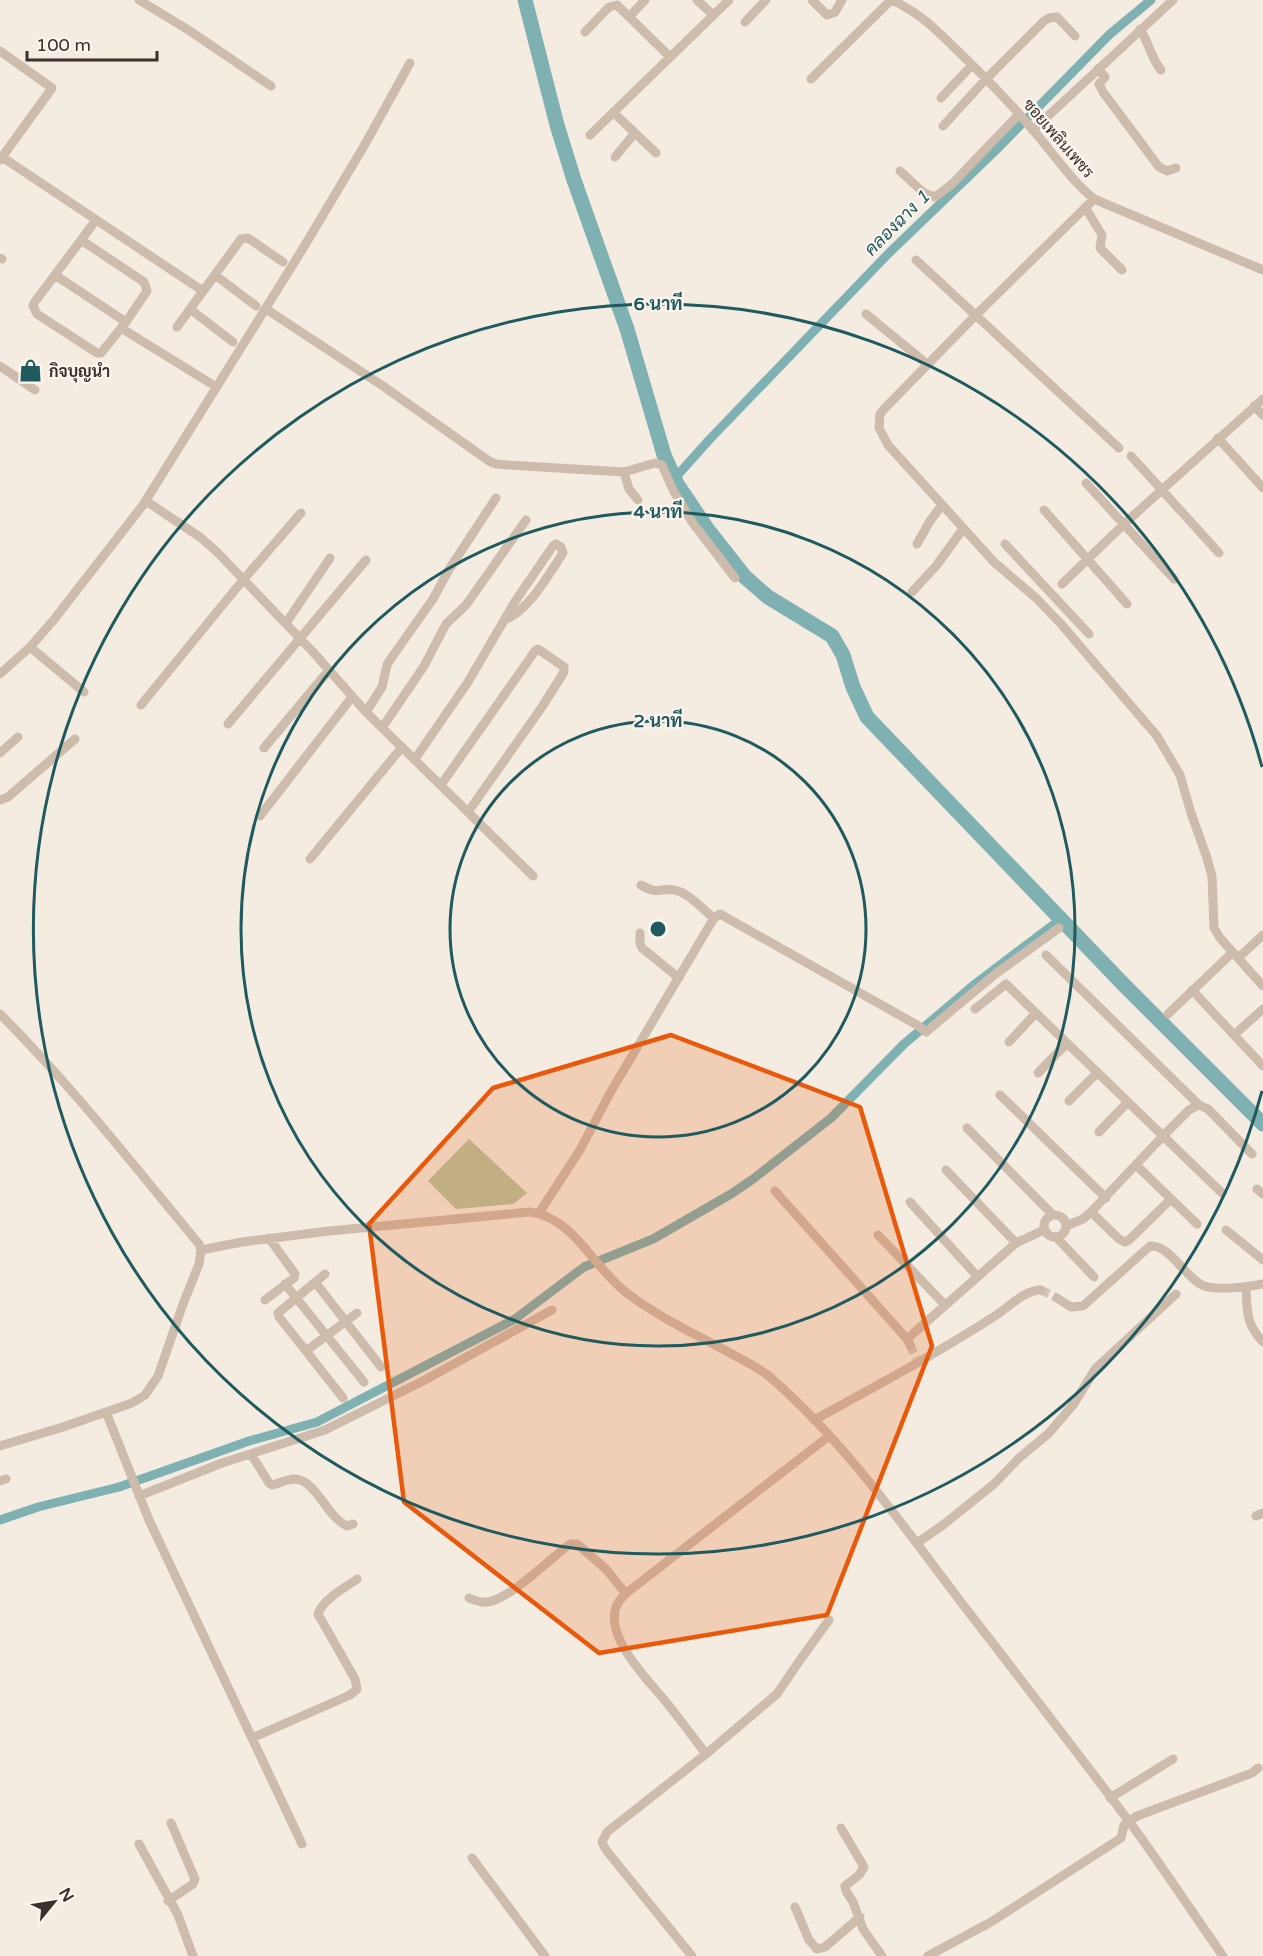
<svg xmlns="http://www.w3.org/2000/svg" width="1263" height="1956" font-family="'Varela Round',Sarabun,sans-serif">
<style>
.green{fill:#b8c4a0}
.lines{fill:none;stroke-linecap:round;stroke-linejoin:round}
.canal{stroke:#7fb0b2;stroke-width:9}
.river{stroke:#7fb0b2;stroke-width:15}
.minor-tunnel{stroke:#cfc6bd;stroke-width:9;stroke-dasharray:9 4.5;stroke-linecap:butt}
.minor{stroke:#cdbbac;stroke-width:9}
.marked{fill:#e8590c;fill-opacity:0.2;stroke:#e8590c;stroke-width:4.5;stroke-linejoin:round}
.ring{fill:none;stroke:#1f5a5e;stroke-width:3}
.labels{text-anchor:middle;stroke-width:4.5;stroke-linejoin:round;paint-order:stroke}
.street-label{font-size:16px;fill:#3b302b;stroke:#fbf5ee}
.poi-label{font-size:16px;font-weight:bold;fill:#3b302b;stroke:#fbf5ee;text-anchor:start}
.water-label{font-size:18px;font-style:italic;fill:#1f5a5e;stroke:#fbf5ee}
.centre{fill:#1f5a5e;stroke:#fbf5ee;stroke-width:3}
.ring-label{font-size:18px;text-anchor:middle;font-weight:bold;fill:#1f5a5e;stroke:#fbf5ee;stroke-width:4.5;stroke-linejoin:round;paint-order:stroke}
</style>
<rect width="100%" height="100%" fill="#f4ebe1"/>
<path class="green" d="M 469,1139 L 527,1193 L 513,1204 L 456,1209 L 428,1181 Z"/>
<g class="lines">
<path class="canal" d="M 675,478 L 709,440 L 889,253 L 996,150 L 1110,34 L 1151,0
M 0,1520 L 38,1507 L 119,1487 L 249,1441 L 317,1422 L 515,1319 L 584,1267 L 653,1239 L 731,1194 L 753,1179 L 831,1118 L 904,1044 L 975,984 L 1061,919"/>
<path class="river" d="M 525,0 L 557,125 L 574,180 L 627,329 L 664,455 L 677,484 L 708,530 L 745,577 L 768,597 L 832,636 L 843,655 L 853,687 L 867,717 L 1124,985 L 1263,1124"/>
<path class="minor-tunnel" d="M 1041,1290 L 1057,1298
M 910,1345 L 916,1358"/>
<path class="minor" d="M 139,0 L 190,31 L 271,86
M 697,0 L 713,15
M 812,0 L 827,15 L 835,12 L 842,0
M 892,0 C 925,16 938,32 964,57 C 988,80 1011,104 1033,130 C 1053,153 1070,179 1094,199 L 1263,270
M 629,17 L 645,0
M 745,22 L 766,0
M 1140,29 C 1149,43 1151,58 1161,70
M 585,32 L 609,7 L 617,5 L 670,57
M 0,51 L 52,88 L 0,160
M 1098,69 L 1105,77 L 1099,84 L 1103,92 L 1159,167 L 1167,171 L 1176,168
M 811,79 L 891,0
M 941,98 L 972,65
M 613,112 L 656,153
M 943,126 L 986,79 L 1044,21 L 1049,18 L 1057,17 L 1075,36
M 1033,130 L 1173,0
M 590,135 L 729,0
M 2,157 L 203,291
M 615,157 L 634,134
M 900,171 L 924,193 L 935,197 L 952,184 L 1019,114
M 1094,199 L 976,315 L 885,408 L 880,414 L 879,428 L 888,445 L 994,562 L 1036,598 L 1061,624 L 1157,736 L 1180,775 L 1191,813 L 1207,858 L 1212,876 L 1214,928 L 1220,938 L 1263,986
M 1085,207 L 1102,235 L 1100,248 L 1122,270
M 81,240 L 144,282 L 147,291 L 126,322 L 101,353 L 97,353 L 37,314 L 33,306 L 34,303 L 96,220
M 0,258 L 2,259
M 916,260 L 1119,448
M 55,275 L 126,322
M 215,275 L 256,306
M 190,309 L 233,342
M 266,309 L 383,386 L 489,461 L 496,464 L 508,465 L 624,472 L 629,489 L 638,500
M 866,314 L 927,364
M 177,327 L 241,239 L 248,238 L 283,262
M 121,328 L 210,383
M 0,366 L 35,390
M 1254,406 L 1263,415
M 1218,438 L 1263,488
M 1131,456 L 1219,553
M 624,472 L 655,463 L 662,465 L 673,490 L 692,522 L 735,578
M 1086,483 L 1174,579
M 146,501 L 200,537 L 217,552 L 313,652 L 366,712 L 533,876
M 1044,510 L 1127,604
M 917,544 L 930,521 L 942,505
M 1005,544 L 1089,634
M 1062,584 L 1124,524 L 1263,399
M 912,592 L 936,566 L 963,529
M 286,623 L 330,558
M 30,647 L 84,692
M 0,674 L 30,647 L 52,622 L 143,505 L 302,250 L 364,146 L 410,63
M 141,705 L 243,580 L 301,513
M 366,712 L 382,687 L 387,665 L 392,657 L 433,599 L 448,571 L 496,498
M 228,724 L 366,560
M 382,728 L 424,666 L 446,624 L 466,605 L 526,520
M 264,748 L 329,670
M 0,753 L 18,737
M 415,759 L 468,682 L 516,600 L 553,546 L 556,544 L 561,547 L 563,553 C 548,575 529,611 504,620
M 441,785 L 535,651 L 538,649 L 564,667 L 564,672 L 542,707 L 468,812
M 0,800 L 8,797 L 75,739
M 260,816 L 352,697
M 310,859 L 402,747
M 641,885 C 660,896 658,887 674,890 C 688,892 703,910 714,918
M 640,933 L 640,943 L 642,948 L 679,978
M 1046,955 L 1199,1105
M 1238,958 L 1263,935
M 1192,990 L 1263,1066
M 975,1009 L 1006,984 L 1222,1193
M 0,1014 C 72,1086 134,1166 199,1244 L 201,1250 L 199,1264 L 183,1304 L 158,1376 L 145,1395 L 132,1403 L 63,1427 L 0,1446
M 1168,1014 L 1233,952
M 1234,1035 L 1263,1009
M 1009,1042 L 1036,1013
M 1038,1073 L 1067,1043
M 1000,1095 L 1106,1198
M 1069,1101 L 1097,1073
M 967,1128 L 1053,1215
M 1099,1132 L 1128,1102
M 1136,1165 L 1197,1224
M 946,1170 L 1016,1243
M 1257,1189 L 1263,1194
M 775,1191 L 907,1339 L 910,1345
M 910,1202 L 977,1276
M 1091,1212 L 1119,1239 L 1125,1242 L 1129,1240 L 1171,1199
M 539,1213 L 580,1150 L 610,1093 L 714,918 L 720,914 L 917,1025 L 926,1032 L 994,975 L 1059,928
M1044 1226a11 11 0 1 1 22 0a11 11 0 1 1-22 0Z
M 1066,1226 L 1083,1219 L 1091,1212 L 1163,1136 L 1189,1110 L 1199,1105 L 1208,1109 L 1252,1154
M 1226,1230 L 1263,1260
M 878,1235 L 945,1305
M 1056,1237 L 1094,1277
M 201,1250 L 242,1242 L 329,1231 L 530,1212 C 575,1218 593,1268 627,1293 C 658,1317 695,1334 730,1353 C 743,1360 758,1367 770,1377 C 846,1443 903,1526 964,1606 C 1019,1677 1074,1748 1128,1820 C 1161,1864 1191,1911 1223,1956
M 325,1274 L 278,1313 L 279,1317 L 306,1351 L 357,1313
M 315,1282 L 381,1367
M 285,1284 L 364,1382
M 1246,1288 C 1247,1311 1246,1324 1263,1342
M 1057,1298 L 1071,1307 L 1083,1306 L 1150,1246 C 1169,1244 1185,1277 1202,1285 C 1213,1291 1250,1287 1263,1284
M 265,1300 L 294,1278 L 295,1274 L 269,1238
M 907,1339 L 1016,1243 L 1044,1230
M 306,1351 L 343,1398
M 106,1412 L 149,1520 L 302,1844
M 814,1420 C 876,1386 938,1353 998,1314 C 1011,1305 1025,1290 1041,1290
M 251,1454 L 269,1483 L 272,1485 C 280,1483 287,1479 295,1479 C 316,1480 326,1516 347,1526 L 353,1524
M 0,1481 L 6,1479
M 139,1496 L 222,1463 L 325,1430 L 423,1381 L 552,1310
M 1256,1516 L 1263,1513
M 917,1543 L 943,1525 L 994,1484 L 1019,1458 L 1048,1434 L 1073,1405 L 1096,1368 L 1176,1294
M 469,1598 C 474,1600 481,1603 487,1602 C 509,1600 551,1558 570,1544 L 577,1544 L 606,1569 L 626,1594
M 252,1738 L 350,1695 L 357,1689 L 355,1679 L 318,1614 C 323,1599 345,1588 357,1579
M 706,1754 L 777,1694 L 800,1660 L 829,1620
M 1110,1798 L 1173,1759
M 841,1828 L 864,1867 L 859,1875 L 845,1886 L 846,1891 L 853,1902 L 863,1929 L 882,1956
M 139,1844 L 178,1915 L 193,1956
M 472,1858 L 545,1956
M 168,1901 L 193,1884 L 195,1879 L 171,1823
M 795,1907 L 809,1940 L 817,1949 L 825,1947 L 860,1917
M 692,1956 L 606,1850 L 602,1842 L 607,1832 L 706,1754 C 692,1736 680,1719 666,1702 C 648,1680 605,1638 616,1607 C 621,1595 633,1588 642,1581 L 829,1436
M 928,1956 L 991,1922 L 1121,1838 L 1124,1825 L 1137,1816 L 1252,1773 L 1258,1768"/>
</g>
<path class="marked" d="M 671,1035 L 860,1107 L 932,1346 L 827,1615 L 599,1653 L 404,1502 L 369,1224 L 493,1088 Z"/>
<g class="ring">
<circle cx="658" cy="929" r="208"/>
<circle cx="658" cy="929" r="417"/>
<path d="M1262 1091A625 625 0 1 1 1262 767"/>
</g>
<defs>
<symbol id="shop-bare" viewBox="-9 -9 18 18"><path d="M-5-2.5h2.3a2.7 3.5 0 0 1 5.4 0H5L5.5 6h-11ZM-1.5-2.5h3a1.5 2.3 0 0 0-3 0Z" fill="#1f5a5e" stroke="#fbf5ee" stroke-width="2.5" paint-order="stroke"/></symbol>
</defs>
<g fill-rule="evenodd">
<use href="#shop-bare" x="14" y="354" width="33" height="33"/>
</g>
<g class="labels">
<g class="street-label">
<text transform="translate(1059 138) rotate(49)" y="6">ซอยเพลินเพชร</text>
</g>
<g class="poi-label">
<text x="49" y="377">กิจบุญนำ</text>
</g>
<g class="water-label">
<text transform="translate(897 223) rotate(-45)" y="6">คลองฉาง 1</text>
</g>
</g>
<circle cx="658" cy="929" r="9" class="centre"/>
<g class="ring-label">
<text x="658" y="310">6 นาที</text>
<text x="658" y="518">4 นาที</text>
<text x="658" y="727">2 นาที</text>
</g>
<g transform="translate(54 1902) rotate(60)" stroke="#fbf5ee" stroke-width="4.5" paint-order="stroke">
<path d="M0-4.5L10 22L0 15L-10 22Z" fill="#3b302b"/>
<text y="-9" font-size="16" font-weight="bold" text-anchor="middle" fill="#3b302b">N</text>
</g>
<path d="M27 51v9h130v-9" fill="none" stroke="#3b302b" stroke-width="3"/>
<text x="36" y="51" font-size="18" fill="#3b302b" stroke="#fbf5ee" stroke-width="4.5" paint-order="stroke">100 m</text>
</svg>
